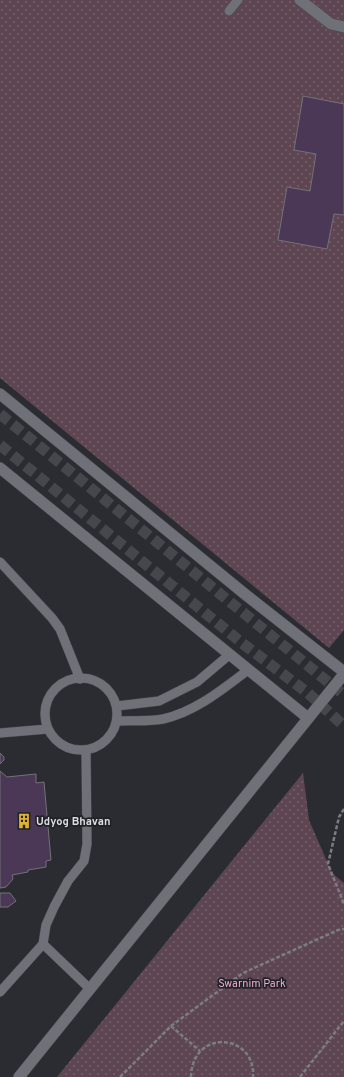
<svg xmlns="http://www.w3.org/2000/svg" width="344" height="1077" font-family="Overpass,sans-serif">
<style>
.grass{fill:url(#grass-dots)}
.building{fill:#4b3756;stroke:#757177}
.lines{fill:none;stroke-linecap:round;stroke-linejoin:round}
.secondary-tunnel{stroke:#46474c;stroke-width:11;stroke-dasharray:11 5.5;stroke-linecap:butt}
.service-casing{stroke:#48494d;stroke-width:10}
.minor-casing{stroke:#48494d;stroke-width:12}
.tertiary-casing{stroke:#48494d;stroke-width:12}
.path{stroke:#7c7d82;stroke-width:2.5;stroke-dasharray:4 2;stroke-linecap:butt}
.service{stroke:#707178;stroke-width:9}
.minor{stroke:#707178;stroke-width:11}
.tertiary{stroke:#707178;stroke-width:11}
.labels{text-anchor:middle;stroke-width:3.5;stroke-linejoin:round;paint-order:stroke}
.poi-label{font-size:11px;font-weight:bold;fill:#dddee2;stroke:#212228;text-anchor:start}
.park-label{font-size:11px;fill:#ecaacc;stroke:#212228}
</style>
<defs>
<pattern id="grass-dots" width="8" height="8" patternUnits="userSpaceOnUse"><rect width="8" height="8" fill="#5d4652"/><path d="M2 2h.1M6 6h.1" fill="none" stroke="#74606b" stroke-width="1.8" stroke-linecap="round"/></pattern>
</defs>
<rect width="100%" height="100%" fill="#2b2c32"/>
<path class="grass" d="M 0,0 L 344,0 L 344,630 L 329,648 L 0,378 Z
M 303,773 L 309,820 L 332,873 L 344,883 L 344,1077 L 57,1077 Z"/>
<path class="building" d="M 303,96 L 344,104 L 344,215 L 334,214 L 327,249 L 278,240 L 287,187 L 310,191 L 316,154 L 294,150 Z
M 0,753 L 4,757 L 4,760 L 0,764 Z
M 0,771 L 7,777 L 36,774 L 36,783 L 44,782 L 51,860 L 46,861 L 46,867 L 28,870 L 28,872 L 12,875 L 13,879 L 6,887 L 0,888 Z
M 0,893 L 10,893 L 16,901 L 8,907 L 0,907 Z"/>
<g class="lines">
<path class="secondary-tunnel" d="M 0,414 L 344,695
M 0,445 L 242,643 L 308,693 L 344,726"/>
<defs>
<path id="service" d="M 229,11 L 238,0
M 0,562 L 52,618 L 60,629 L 80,679
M45 714a36 36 0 1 1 72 0a36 36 0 1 1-72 0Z
M 117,706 L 159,701 L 197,682 L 229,655
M 117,721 C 132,720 148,722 163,719 C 195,712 223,689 248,670
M 0,733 L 48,729
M 86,750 L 87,844 L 84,861 L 68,881 L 54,907 L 46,925 L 43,944 L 90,989
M 0,992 L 43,944"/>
<path id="minor" d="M 300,0 L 331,24 L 344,27"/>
<path id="tertiary" d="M 0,394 L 246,595 L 344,672
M 0,468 L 308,718
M 19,1077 L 344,674"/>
</defs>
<use href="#service" class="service-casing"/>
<use href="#minor" class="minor-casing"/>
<use href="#tertiary" class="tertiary-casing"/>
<path class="path" d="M 344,809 L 339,817 L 328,864 L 344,904
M 171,1026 L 200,1051
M 120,1077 L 171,1026 L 243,973 L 338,930 L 344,929
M 191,1077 C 192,1028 256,1033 253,1077
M 300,1077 L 344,1021"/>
<use href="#service" class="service"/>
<use href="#minor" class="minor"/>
<use href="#tertiary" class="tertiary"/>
</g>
<defs>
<symbol id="building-bare" viewBox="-9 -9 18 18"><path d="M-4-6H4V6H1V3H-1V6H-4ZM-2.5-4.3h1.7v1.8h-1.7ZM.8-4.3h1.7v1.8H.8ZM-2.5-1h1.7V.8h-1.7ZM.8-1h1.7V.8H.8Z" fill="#deb133" stroke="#212228" stroke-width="2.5" paint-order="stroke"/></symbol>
</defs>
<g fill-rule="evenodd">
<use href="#building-bare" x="13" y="810" width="22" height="22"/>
</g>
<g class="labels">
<g class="poi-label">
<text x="36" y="825">Udyog Bhavan</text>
</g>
<g class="park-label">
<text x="252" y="987">Swarnim Park</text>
</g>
</g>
</svg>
